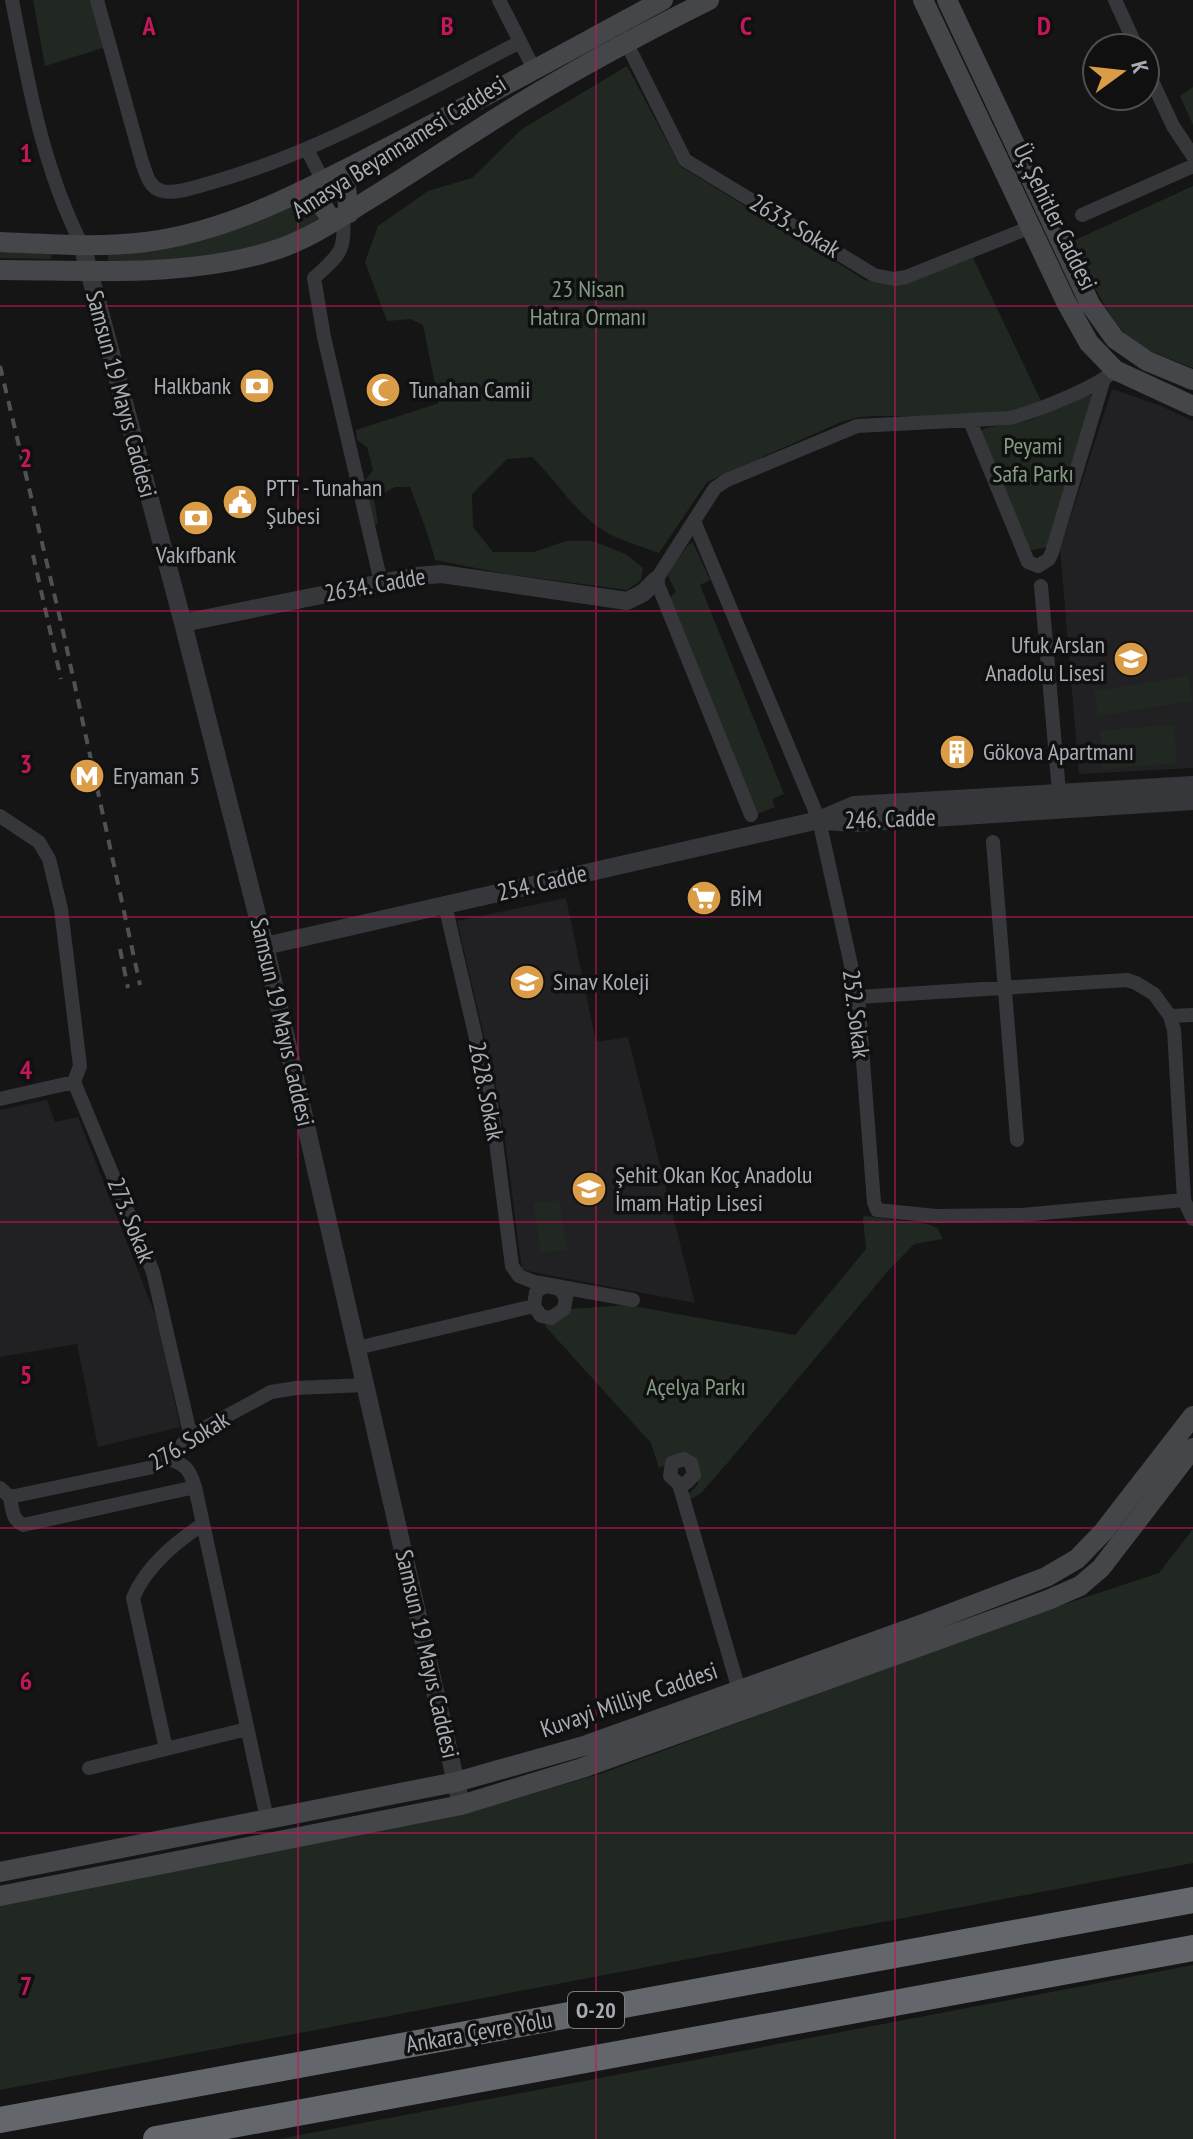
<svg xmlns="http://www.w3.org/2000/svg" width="1193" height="2139" font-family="'PT Sans Narrow',sans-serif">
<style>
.built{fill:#212123}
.green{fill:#212822}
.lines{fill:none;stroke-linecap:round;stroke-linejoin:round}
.minor{stroke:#36373b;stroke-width:14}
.tertiary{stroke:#36373b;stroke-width:18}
.secondary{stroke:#44464a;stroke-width:20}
.motorway{stroke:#63666b;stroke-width:26}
.rail{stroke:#4f5155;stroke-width:4;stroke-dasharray:10 8;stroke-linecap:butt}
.grid{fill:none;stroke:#c2185b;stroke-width:2;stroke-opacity:0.55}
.labels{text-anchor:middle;stroke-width:7;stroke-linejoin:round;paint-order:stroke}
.shield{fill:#101011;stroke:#7a7e84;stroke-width:2}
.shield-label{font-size:22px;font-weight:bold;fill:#a8adb5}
.street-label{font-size:24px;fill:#a8adb5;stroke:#101011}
.park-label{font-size:24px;fill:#829d82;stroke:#101011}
.poi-label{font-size:24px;fill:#a8adb5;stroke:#101011;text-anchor:start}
.grid-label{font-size:26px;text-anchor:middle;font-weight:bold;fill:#c2185b;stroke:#101011;stroke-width:7;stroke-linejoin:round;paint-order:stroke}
</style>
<rect width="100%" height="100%" fill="#151516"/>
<path class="built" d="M 1112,389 L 1161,406 L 1193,421 L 1193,768 L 1079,774 L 1060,549 Z
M 566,898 L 596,1042 L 628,1037 L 695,1303 L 522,1270 L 501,1109 L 457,921 Z
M 47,1100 L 55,1122 L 78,1117 L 158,1322 L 180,1427 L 98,1447 L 77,1344 L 0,1357 L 0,1110 Z"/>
<path class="green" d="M 33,0 L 94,0 L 109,46 L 45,66 Z
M 627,66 L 680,166 L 865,280 L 899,285 L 973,258 L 1042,403 L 991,416 L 874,416 L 859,417 L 841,422 L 707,482 L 659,553 C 641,546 617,540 601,529 C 574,511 556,480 532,457 L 507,459 L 472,494 L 473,527 L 493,552 L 534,552 L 566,541 L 592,541 L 626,554 L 643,568 L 641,580 L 627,590 L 506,574 L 435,560 C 429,535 419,511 410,487 L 395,487 L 374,499 L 378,523 L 373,527 L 365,481 L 373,470 L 367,447 L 357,440 L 356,430 L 439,403 L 423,325 L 411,319 L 387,321 L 365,262 L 378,226 L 428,191 L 472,178 L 522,129 Z
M 1193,87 L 1193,125 L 1180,96 Z
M 1193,186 L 1193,368 C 1176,361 1157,355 1140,346 C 1112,331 1086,270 1073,241 Z
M 308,201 L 313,203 L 319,215 L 315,225 L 262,248 L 165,262 L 108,261 L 108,253 Z
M 0,249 L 52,251 L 51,259 L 0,258 Z
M 1088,394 L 1091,395 L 1092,398 L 1049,547 L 1032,550 L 1027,547 L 981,431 L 986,428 L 1028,421 Z
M 693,543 L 710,580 L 700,585 L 784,794 L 772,799 L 775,807 L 757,814 L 670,597 L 676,592 L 667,574 L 689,544 Z
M 1188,676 L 1192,701 L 1098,716 L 1094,691 Z
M 1174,725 L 1177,763 L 1103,769 L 1100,730 Z
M 559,1200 L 567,1250 L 541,1253 L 533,1203 Z
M 865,1216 L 928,1224 L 937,1228 L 943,1239 L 914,1244 L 887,1272 L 730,1460 L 701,1493 L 691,1499 L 689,1494 L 698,1484 L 698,1468 L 668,1459 L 664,1466 L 659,1468 L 651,1443 L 546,1327 L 545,1322 L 570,1309 L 627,1305 L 795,1335 L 866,1249 L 863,1218 Z
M 1193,1529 L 1193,1863 L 0,2090 L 0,1905 L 462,1814 L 600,1774 L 1011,1622 L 1159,1573 Z
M 1193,1965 L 1193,2139 L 279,2139 Z"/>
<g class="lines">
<path class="minor" d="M 12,0 C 28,83 43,169 82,245
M 97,0 L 142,162 C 146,173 149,188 162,191 C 177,194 195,187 210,183 C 320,152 419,94 520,42
M 499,0 L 534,69
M 1115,0 L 1137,48
M 626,42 L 685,160 L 874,275 L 894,279 L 906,277 L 1031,227
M 1145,66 L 1173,126 L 1193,156
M 307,149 L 323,181
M 1082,215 L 1193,166
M 343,216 C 346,252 339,255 314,278 L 324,337 L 381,582
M 970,421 L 1028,562 L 1038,566 L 1049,559 L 1052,552 L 1103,382
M 694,521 L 819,820 L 858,997 L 874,1202 L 877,1210 L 936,1216 L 1022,1215 L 1184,1200
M 1041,586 L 1059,792
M 751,815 L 656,580 L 715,488 L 727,480 L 857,426 L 1009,418 C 1035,412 1098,387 1115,370
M 0,816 L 39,842 L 49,859 L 61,909 L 80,1066 L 74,1082
M 993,842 L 1017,1140
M 445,905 L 491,1103 L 512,1266 L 519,1276 L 534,1282 L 633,1300
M 858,997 L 1127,980 L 1136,983 L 1154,994 L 1170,1016 L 1174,1030 L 1184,1200 L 1193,1219
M 1170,1016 L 1193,1015
M 0,1099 L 74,1082 L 153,1272 L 189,1429 L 188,1437
M 357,1348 L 534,1306 L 541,1316 L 551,1318 L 564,1309 L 566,1298 L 560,1289 L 545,1286 L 536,1292 L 534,1306
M 167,1459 C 185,1463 190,1470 195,1487 L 267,1819
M 679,1484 L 686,1483 L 694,1475 L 691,1463 L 684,1459 L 672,1463 L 670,1476 L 679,1484 L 739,1690
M 0,1488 L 10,1497 L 153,1467 L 176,1452 L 188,1437 L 271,1392 L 296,1388 L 365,1385
M 10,1497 C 12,1508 12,1520 23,1525 L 195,1487
M 166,1749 L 133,1598 C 146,1566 175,1543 203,1524
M 89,1768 L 247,1729"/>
<path class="tertiary" d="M 82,245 L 183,623 L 265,946 L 461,1805
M 183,623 L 416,576 L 442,574 L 627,601 L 643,593 L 656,580
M 822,821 L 855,823 L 1193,801
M 265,946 L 819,820 L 854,805 L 1193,785"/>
<path class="secondary" d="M 923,0 L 1066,302 L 1089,343 L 1115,370 L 1193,406
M 947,0 L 1090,304 L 1115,339 L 1147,361 L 1193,380
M 336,174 L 346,188 L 349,213
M 316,185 L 321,204 L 333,222
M 0,242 C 48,244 98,248 146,242 C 233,231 313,186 389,147 C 481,99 572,49 663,0
M 0,270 C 90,270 185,278 272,251 C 305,241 334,222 363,203 C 401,180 438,155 476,131 C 551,82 629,40 709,0
M 0,1872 L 456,1782 L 587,1745 L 926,1623 L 1046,1577 L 1077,1559 L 1103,1532 L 1193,1416
M 0,1896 L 461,1805 L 582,1768 L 1048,1600 L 1080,1586 L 1101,1568 L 1193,1448"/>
<path class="motorway" d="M 0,2120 L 1193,1900
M 156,2139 L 1193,1948"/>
<path class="rail" d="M 0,366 L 63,631 L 140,985
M 33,555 L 61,679
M 120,949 L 128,988"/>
</g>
<path class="grid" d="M 298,0 L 298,2139M 596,0 L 596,2139M 895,0 L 895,2139M 0,306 L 1193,306M 0,611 L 1193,611M 0,917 L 1193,917M 0,1222 L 1193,1222M 0,1528 L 1193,1528M 0,1833 L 1193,1833"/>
<defs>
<symbol id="bank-disc" viewBox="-11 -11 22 22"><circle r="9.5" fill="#db9c48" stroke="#101011"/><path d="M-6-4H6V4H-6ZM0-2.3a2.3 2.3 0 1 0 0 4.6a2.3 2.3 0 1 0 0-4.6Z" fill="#fff"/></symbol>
<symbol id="mosque-disc" viewBox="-11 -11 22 22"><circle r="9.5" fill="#db9c48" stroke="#101011"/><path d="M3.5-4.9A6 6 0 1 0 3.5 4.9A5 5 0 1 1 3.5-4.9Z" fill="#fff"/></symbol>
<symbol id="civic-disc" viewBox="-11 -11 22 22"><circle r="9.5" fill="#db9c48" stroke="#101011"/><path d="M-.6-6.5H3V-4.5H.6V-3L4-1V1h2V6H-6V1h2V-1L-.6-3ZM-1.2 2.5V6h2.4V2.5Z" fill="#fff"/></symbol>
<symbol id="school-disc" viewBox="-11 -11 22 22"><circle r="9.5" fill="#db9c48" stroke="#101011"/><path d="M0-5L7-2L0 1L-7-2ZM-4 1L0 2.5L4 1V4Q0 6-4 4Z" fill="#fff"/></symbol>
<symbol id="building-disc" viewBox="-11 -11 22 22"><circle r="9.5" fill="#db9c48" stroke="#101011"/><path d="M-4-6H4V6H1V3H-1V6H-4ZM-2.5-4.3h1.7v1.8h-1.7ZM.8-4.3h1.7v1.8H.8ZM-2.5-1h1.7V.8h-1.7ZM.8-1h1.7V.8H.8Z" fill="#fff"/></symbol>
<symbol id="metro-disc" viewBox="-11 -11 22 22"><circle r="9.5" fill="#db9c48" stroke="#101011"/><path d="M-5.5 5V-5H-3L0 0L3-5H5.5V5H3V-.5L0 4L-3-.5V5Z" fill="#fff"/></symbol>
<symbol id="supermarket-disc" viewBox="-11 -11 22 22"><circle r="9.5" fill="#db9c48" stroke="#101011"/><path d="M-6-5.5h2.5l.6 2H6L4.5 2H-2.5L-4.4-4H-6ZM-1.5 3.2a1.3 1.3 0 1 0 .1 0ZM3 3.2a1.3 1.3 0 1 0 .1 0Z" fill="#fff"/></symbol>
</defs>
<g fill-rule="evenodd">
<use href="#bank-disc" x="237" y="366" width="40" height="40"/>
<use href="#mosque-disc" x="363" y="370" width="40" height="40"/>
<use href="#civic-disc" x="220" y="482" width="40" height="40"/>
<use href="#bank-disc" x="176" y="498" width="40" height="40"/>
<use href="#school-disc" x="1111" y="639" width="40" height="40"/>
<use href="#building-disc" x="937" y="732" width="40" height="40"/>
<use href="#metro-disc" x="67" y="756" width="40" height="40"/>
<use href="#supermarket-disc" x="684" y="878" width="40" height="40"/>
<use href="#school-disc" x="507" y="962" width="40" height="40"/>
<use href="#school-disc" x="569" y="1169" width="40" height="40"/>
</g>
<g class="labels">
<rect class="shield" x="568" y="1992" width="56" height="36" rx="6"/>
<g class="shield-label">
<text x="596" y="2018">O-20</text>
</g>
<g class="street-label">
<text transform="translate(399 147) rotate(-32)" y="8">Amasya Beyannamesi Caddesi</text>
<text transform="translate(1055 217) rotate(64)" y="8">Üç Şehitler Caddesi</text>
<text transform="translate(795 226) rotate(31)" y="8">2633. Sokak</text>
<text transform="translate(121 394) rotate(75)" y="8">Samsun 19 Mayıs Caddesi</text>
<text transform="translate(375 585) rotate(-10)" y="8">2634. Cadde</text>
<text transform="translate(890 819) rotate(-2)" y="8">246. Cadde</text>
<text transform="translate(542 883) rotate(-13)" y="8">254. Cadde</text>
<text transform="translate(856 1014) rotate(83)" y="8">252. Sokak</text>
<text transform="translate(282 1022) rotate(77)" y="8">Samsun 19 Mayıs Caddesi</text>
<text transform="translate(486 1091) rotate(79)" y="8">2628. Sokak</text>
<text transform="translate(131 1220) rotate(68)" y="8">273. Sokak</text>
<text transform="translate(189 1441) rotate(-32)" y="8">276. Sokak</text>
<text transform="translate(427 1654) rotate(77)" y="8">Samsun 19 Mayıs Caddesi</text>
<text transform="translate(629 1700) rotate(-19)" y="8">Kuvayi Milliye Caddesi</text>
<text transform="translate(479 2032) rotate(-10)" y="8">Ankara Çevre Yolu</text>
</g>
<g class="park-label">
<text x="588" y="297">23 Nisan<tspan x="588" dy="28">Hatıra Ormanı</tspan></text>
<text x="1033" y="454">Peyami<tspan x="1033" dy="28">Safa Parkı</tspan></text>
<text x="696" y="1395">Açelya Parkı</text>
</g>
<g class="poi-label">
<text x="231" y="394" text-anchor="end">Halkbank</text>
<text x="409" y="398">Tunahan Camii</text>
<text x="266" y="496">PTT - Tunahan<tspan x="266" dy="28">Şubesi</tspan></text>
<text x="196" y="563" text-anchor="middle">Vakıfbank</text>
<text x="1105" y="653" text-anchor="end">Ufuk Arslan<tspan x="1105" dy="28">Anadolu Lisesi</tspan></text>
<text x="983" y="760">Gökova Apartmanı</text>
<text x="113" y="784">Eryaman 5</text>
<text x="730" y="906">BİM</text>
<text x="553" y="990">Sınav Koleji</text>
<text x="615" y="1183">Şehit Okan Koç Anadolu<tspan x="615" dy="28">İmam Hatip Lisesi</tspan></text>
</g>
</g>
<g class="grid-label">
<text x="149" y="35">A</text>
<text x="447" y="35">B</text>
<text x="746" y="35">C</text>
<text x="1044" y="35">D</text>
<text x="26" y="162">1</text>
<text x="26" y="467">2</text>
<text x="26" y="773">3</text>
<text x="26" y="1079">4</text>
<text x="26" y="1384">5</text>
<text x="26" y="1690">6</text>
<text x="26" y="1995">7</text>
</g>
<g transform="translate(1121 72) rotate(75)"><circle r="38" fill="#101011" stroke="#4d4f53" stroke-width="2"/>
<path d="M0-6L14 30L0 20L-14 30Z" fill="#db9c48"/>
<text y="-12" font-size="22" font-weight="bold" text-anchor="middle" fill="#a8adb5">K</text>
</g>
</svg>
